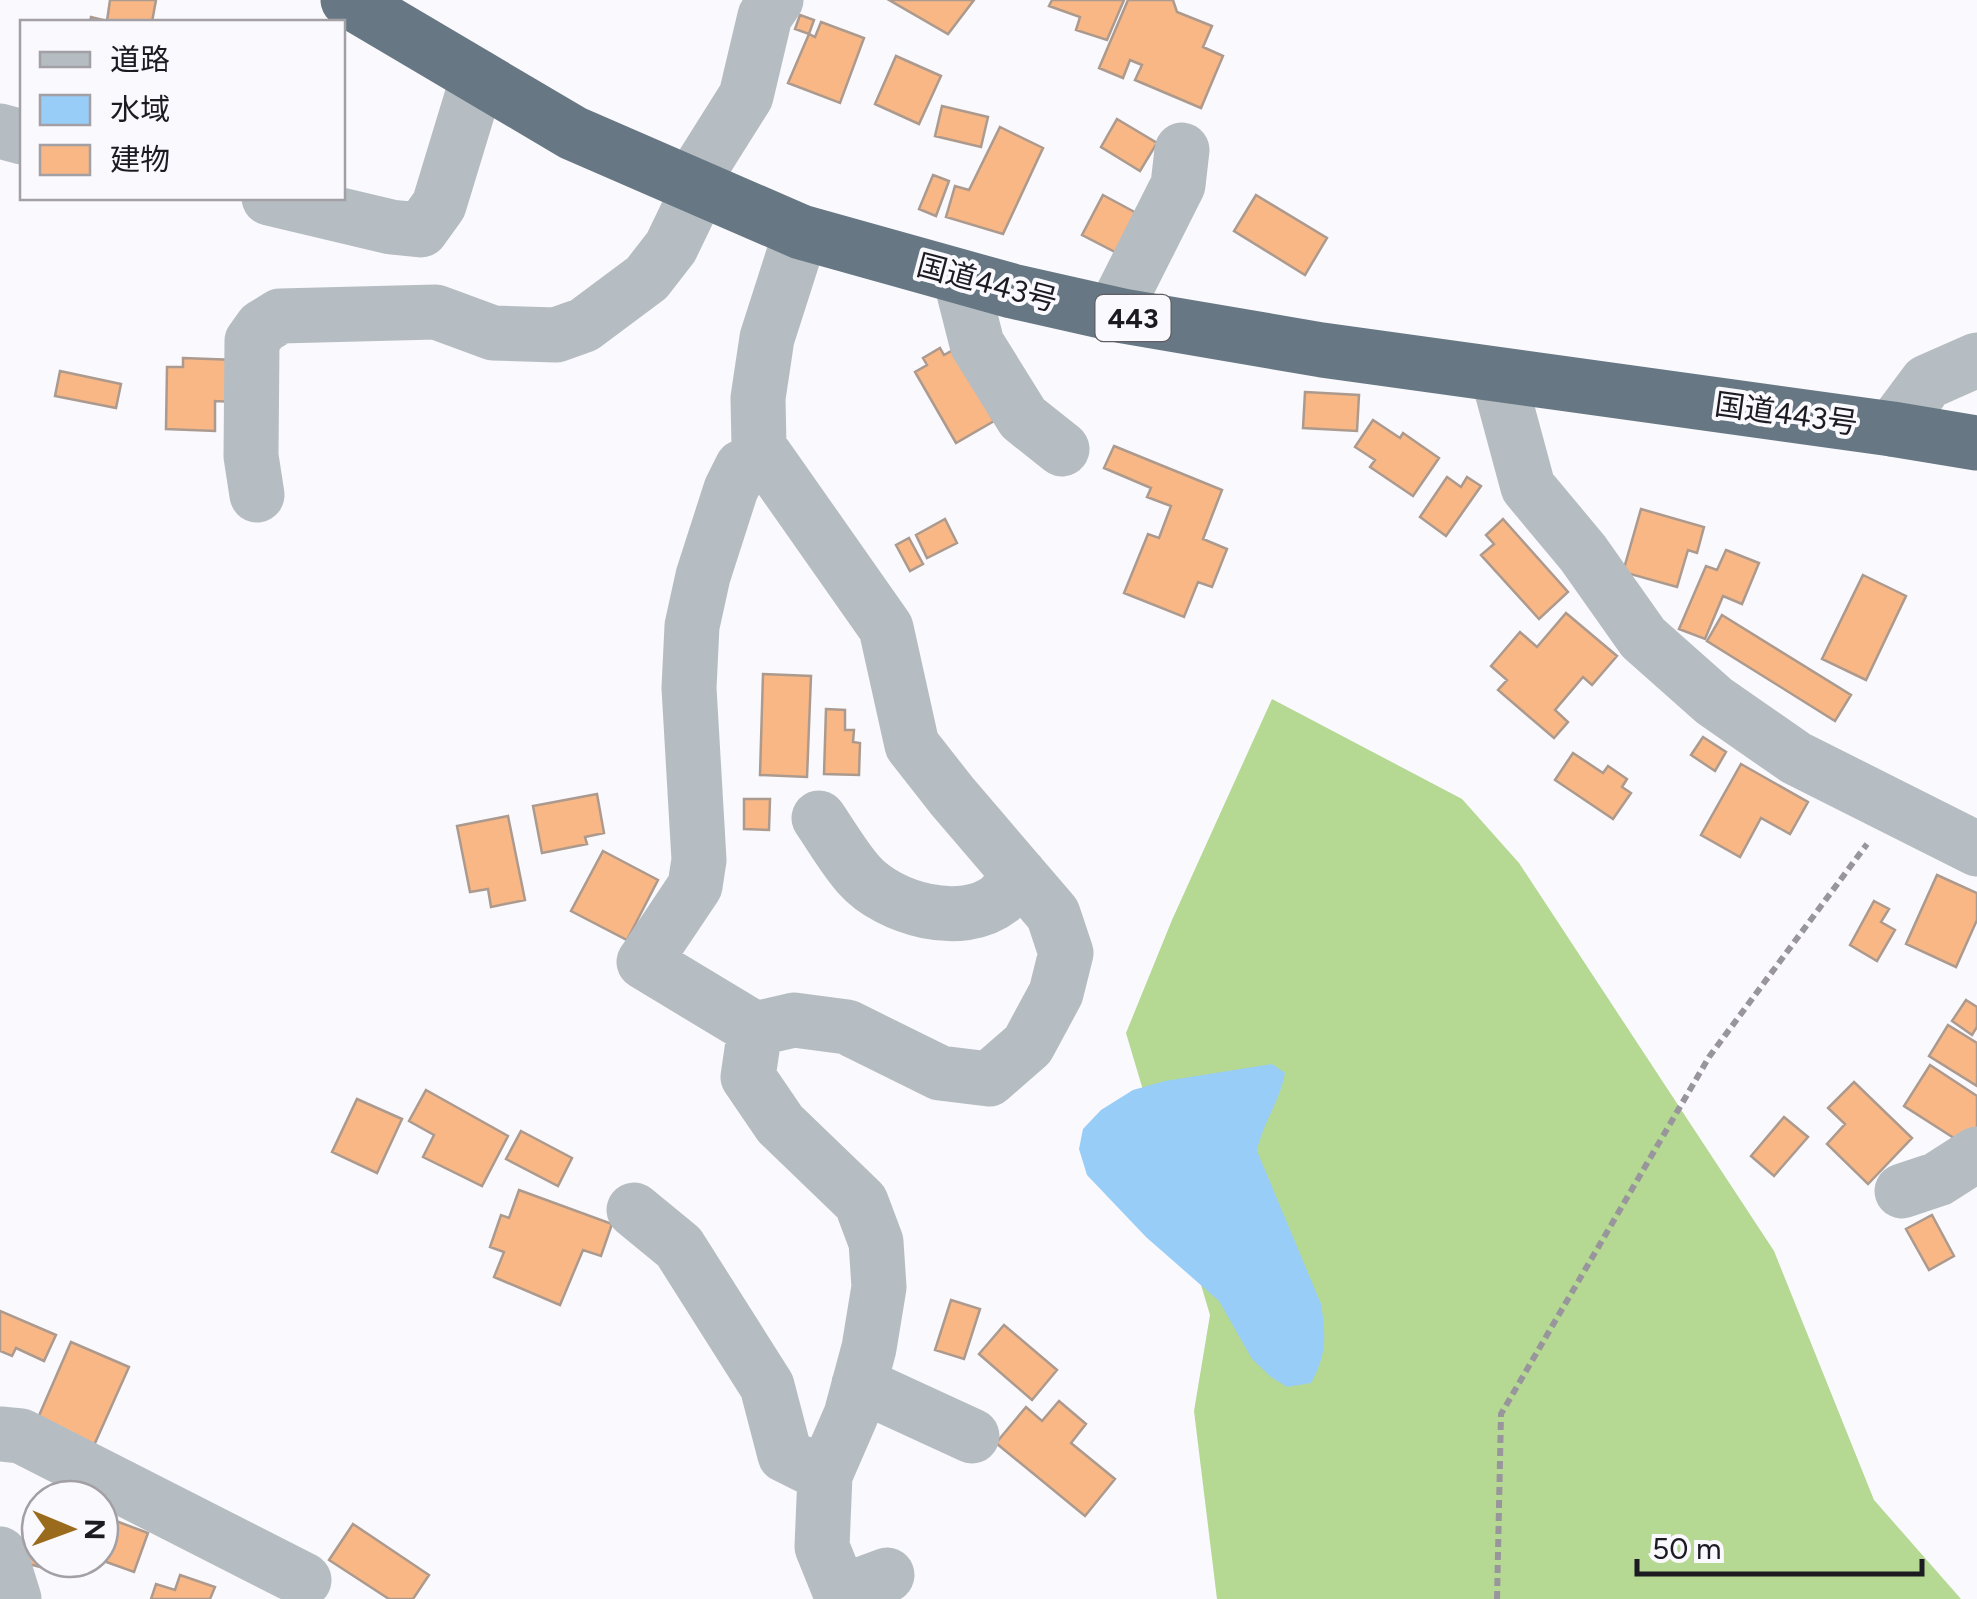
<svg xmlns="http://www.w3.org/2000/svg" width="1977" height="1599" font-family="Figtree,'Noto Sans JP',sans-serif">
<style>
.forest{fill:#b5d892}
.water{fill:#98cdf7}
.building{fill:#f9b785;stroke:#ac9a8e;stroke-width:2.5}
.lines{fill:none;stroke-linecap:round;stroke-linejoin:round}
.path{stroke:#98969c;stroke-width:6;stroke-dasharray:8 5;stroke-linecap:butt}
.minor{stroke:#b5bdc3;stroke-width:55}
.highway{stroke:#677884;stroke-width:55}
.labels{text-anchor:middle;stroke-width:8;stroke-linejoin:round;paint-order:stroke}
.shield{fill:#faf9fd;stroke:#5f5e64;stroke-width:2.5}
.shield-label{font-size:28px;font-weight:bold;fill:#1d1b22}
.street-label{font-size:30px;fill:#1d1b22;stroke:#faf9fd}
</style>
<rect width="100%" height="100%" fill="#faf9fd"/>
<path class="forest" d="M 1272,699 L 1462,799 L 1519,863 L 1774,1251 L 1874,1500 L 1961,1599 L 1217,1599 L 1194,1411 L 1210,1315 L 1126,1033 L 1172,920 Z"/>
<path class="water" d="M 1272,1064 L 1285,1073 C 1279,1104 1263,1122 1257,1151 L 1321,1304 C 1326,1336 1327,1354 1311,1383 L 1287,1387 L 1271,1377 L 1252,1359 L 1219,1301 L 1146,1237 L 1087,1175 L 1079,1149 L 1083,1129 L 1101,1110 L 1133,1090 L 1165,1081 Z"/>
<path class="building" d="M 110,0 L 156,0 L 152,22 L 90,22 L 91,17 L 107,21 Z
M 889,0 L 974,0 L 948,34 Z
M 1052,0 L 1124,0 L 1107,40 L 1076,30 L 1080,17 L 1049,6 Z
M 1128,0 L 1173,0 L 1177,12 L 1212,26 L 1203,47 L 1223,56 L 1201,108 L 1135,80 L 1142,65 L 1130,60 L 1123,78 L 1099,68 Z
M 800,15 L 814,20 L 809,34 L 795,29 Z
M 821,22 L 864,38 L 840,103 L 788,83 L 809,34 L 815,37 Z
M 896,56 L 941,76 L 919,124 L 875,104 Z
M 942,106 L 988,117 L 981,147 L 935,136 Z
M 1117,119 L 1157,143 L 1140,171 L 1101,147 Z
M 1000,127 L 1043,148 L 1003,234 L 946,217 L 955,186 L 969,190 Z
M 933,175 L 949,181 L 936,216 L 919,209 Z
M 1103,195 L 1140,215 L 1119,254 L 1082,235 Z
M 1256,195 L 1327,238 L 1305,275 L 1234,231 Z
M 940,348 L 944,355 L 953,350 L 994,421 L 956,443 L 915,372 L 927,365 L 923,358 Z
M 183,358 L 236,360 L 234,402 L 215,401 L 215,431 L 166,429 L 167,367 L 183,367 Z
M 60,371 L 121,384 L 116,408 L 55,396 Z
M 1305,392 L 1359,395 L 1357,431 L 1303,428 Z
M 1373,420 L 1400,438 L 1403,433 L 1439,458 L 1413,496 L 1370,467 L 1375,460 L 1355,447 Z
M 1114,446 L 1222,490 L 1203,539 L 1227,549 L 1212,587 L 1198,582 L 1184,617 L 1124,593 L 1148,534 L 1159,538 L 1171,506 L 1147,497 L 1151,488 L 1104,468 Z
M 1447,477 L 1461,487 L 1467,477 L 1481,486 L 1446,536 L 1420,517 Z
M 1641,509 L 1704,527 L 1697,553 L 1688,550 L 1677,587 L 1623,572 Z
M 945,519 L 957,543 L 927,558 L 916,535 Z
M 1503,519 L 1568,592 L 1539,619 L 1481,555 L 1494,544 L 1486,535 Z
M 909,538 L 923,564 L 910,571 L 896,545 Z
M 1726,550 L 1759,563 L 1742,604 L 1723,596 L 1705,639 L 1679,629 L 1706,566 L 1717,570 Z
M 1863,575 L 1906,596 L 1866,680 L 1822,659 Z
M 1566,613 L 1617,656 L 1592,685 L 1583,677 L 1555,710 L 1568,722 L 1554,738 L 1498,690 L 1507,680 L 1491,666 L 1520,632 L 1537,647 Z
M 1722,615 L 1851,695 L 1835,721 L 1707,641 Z
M 763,674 L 811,676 L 807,777 L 760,775 Z
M 826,709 L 845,710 L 845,730 L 854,730 L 853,742 L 860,743 L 859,775 L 824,774 Z
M 1703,737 L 1726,752 L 1715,771 L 1691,755 Z
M 1573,753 L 1603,773 L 1608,766 L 1627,779 L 1622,787 L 1631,793 L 1613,819 L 1555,780 Z
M 1741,764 L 1808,802 L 1790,834 L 1761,818 L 1740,857 L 1701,835 Z
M 597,794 L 604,833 L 585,837 L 587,844 L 542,853 L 533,806 Z
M 744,799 L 770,799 L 769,830 L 744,829 Z
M 508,816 L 525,900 L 491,907 L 488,889 L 470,892 L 457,826 Z
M 603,851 L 658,880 L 627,940 L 571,911 Z
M 1937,875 L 1977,893 L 1977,920 L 1956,967 L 1906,944 Z
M 1874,901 L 1889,909 L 1881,922 L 1895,930 L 1877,961 L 1850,945 Z
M 1966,1000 L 1977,1007 L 1977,1027 L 1972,1035 L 1952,1021 Z
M 1948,1025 L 1977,1043 L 1977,1086 L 1929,1056 Z
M 1930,1065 L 1977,1096 L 1977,1132 L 1968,1147 L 1904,1106 Z
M 1854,1082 L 1912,1138 L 1868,1184 L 1827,1144 L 1845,1124 L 1828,1108 Z
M 426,1090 L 508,1136 L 482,1186 L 423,1157 L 434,1135 L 409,1121 Z
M 357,1099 L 402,1119 L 377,1173 L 332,1152 Z
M 1784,1117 L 1808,1137 L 1774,1176 L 1751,1156 Z
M 521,1131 L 572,1158 L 558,1186 L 506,1159 Z
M 519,1190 L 612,1224 L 601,1256 L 583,1250 L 560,1305 L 494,1277 L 504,1252 L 490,1247 L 501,1215 L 509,1218 Z
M 1932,1215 L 1954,1256 L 1929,1270 L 1906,1229 Z
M 951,1300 L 980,1309 L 964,1359 L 935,1350 Z
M 0,1311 L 56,1335 L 44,1361 L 16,1348 L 12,1356 L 0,1351 Z
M 1004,1325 L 1057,1370 L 1032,1400 L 979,1354 Z
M 71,1342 L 129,1367 L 91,1452 L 34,1427 Z
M 1059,1401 L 1086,1424 L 1071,1443 L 1115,1479 L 1085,1516 L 996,1443 L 1026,1407 L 1042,1421 Z
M 100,1515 L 148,1533 L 134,1572 L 98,1559 L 100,1559 Z
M 353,1524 L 429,1575 L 413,1599 L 389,1599 L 329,1560 Z
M 34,1527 L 40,1528 L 40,1559 L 71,1559 L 67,1574 L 25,1563 Z
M 180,1575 L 215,1587 L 210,1599 L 151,1599 L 156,1584 L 175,1590 Z"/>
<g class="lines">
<path class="path" d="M 1497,1599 L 1501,1414 L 1709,1057 L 1867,844"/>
<path class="minor" d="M 0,131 L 22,137
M 690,185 L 746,96 L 765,16 L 776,0
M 269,198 L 391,227 L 421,230 L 439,205 L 478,77
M 801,232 L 767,338 L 758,398 L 759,447 L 886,628 L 912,745 L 952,796 L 1053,914 L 1066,953 L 1056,993 L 1028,1045 L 989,1079 L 940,1073 L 847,1027 L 794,1020 L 755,1029 L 748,1077 L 780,1124 L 861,1202 L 876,1242 L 879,1287 L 869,1348 L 851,1415 L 825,1475 L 822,1547 L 843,1599
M 960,277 L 977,344 L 1023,418 L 1062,449
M 1113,314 L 1178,185 L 1182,150
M 1498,376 L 1528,487 L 1583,553 L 1643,638 L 1714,701 L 1796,758 L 1977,849
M 1892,429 L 1927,382 L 1977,360
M 257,495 L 251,456 L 252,341 L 262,327 L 280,316 L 436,312 L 493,333 L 556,335 L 584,325 L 647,278 L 671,247 L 699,189
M 819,818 C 832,837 844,858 859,875 C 889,909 962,929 1000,899 C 1007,893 1013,881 1019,874
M 755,1029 L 644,962 L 695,886 L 699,860 L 689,688 L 692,626 L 703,576 L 731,489 L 742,467 L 765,456
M 1902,1191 L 1938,1179 L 1977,1154
M 634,1210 L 679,1247 L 767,1386 L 785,1455 L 825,1475
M 859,1384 L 972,1436
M 0,1434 L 21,1436 L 304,1580
M 0,1554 L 14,1599
M 841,1592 L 887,1575"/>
<path class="highway" d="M 348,0 L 573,133 L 801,232 L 1012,291 L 1123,316 L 1322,350 L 1892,429 L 1977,443"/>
</g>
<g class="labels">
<rect class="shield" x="1095.5" y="295" width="75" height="46" rx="8"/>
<g class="shield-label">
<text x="1133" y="328">443</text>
</g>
<g class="street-label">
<text transform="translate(987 283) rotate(15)" y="10">国道443号</text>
<text transform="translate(1786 414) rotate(8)" y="10">国道443号</text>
</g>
</g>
<rect x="20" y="20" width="325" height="180" fill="#faf9fd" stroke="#a2a0a5" stroke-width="2.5"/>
<rect x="40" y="52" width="50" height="15" fill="#b5bdc3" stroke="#a2a0a5" stroke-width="2.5"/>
<text x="110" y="70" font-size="30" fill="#1d1b22">道路</text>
<rect x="40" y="95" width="50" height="30" fill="#98cdf7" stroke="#a2a0a5" stroke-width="2.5"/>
<text x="110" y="120" font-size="30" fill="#1d1b22">水域</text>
<rect x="40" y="145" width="50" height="30" fill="#f9b785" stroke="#a2a0a5" stroke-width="2.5"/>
<text x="110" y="170" font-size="30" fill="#1d1b22">建物</text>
<g transform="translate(70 1529) rotate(91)"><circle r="48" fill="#faf9fd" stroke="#a2a0a5" stroke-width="2.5"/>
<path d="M0-8L18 38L0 25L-18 38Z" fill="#9a6b1c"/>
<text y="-15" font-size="28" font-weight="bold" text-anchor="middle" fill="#1d1b22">N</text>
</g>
<path d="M1637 1559v15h285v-15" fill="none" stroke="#1d1b22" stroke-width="5"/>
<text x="1652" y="1559" font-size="30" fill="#1d1b22" stroke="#faf9fd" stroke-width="8" paint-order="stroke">50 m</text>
</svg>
